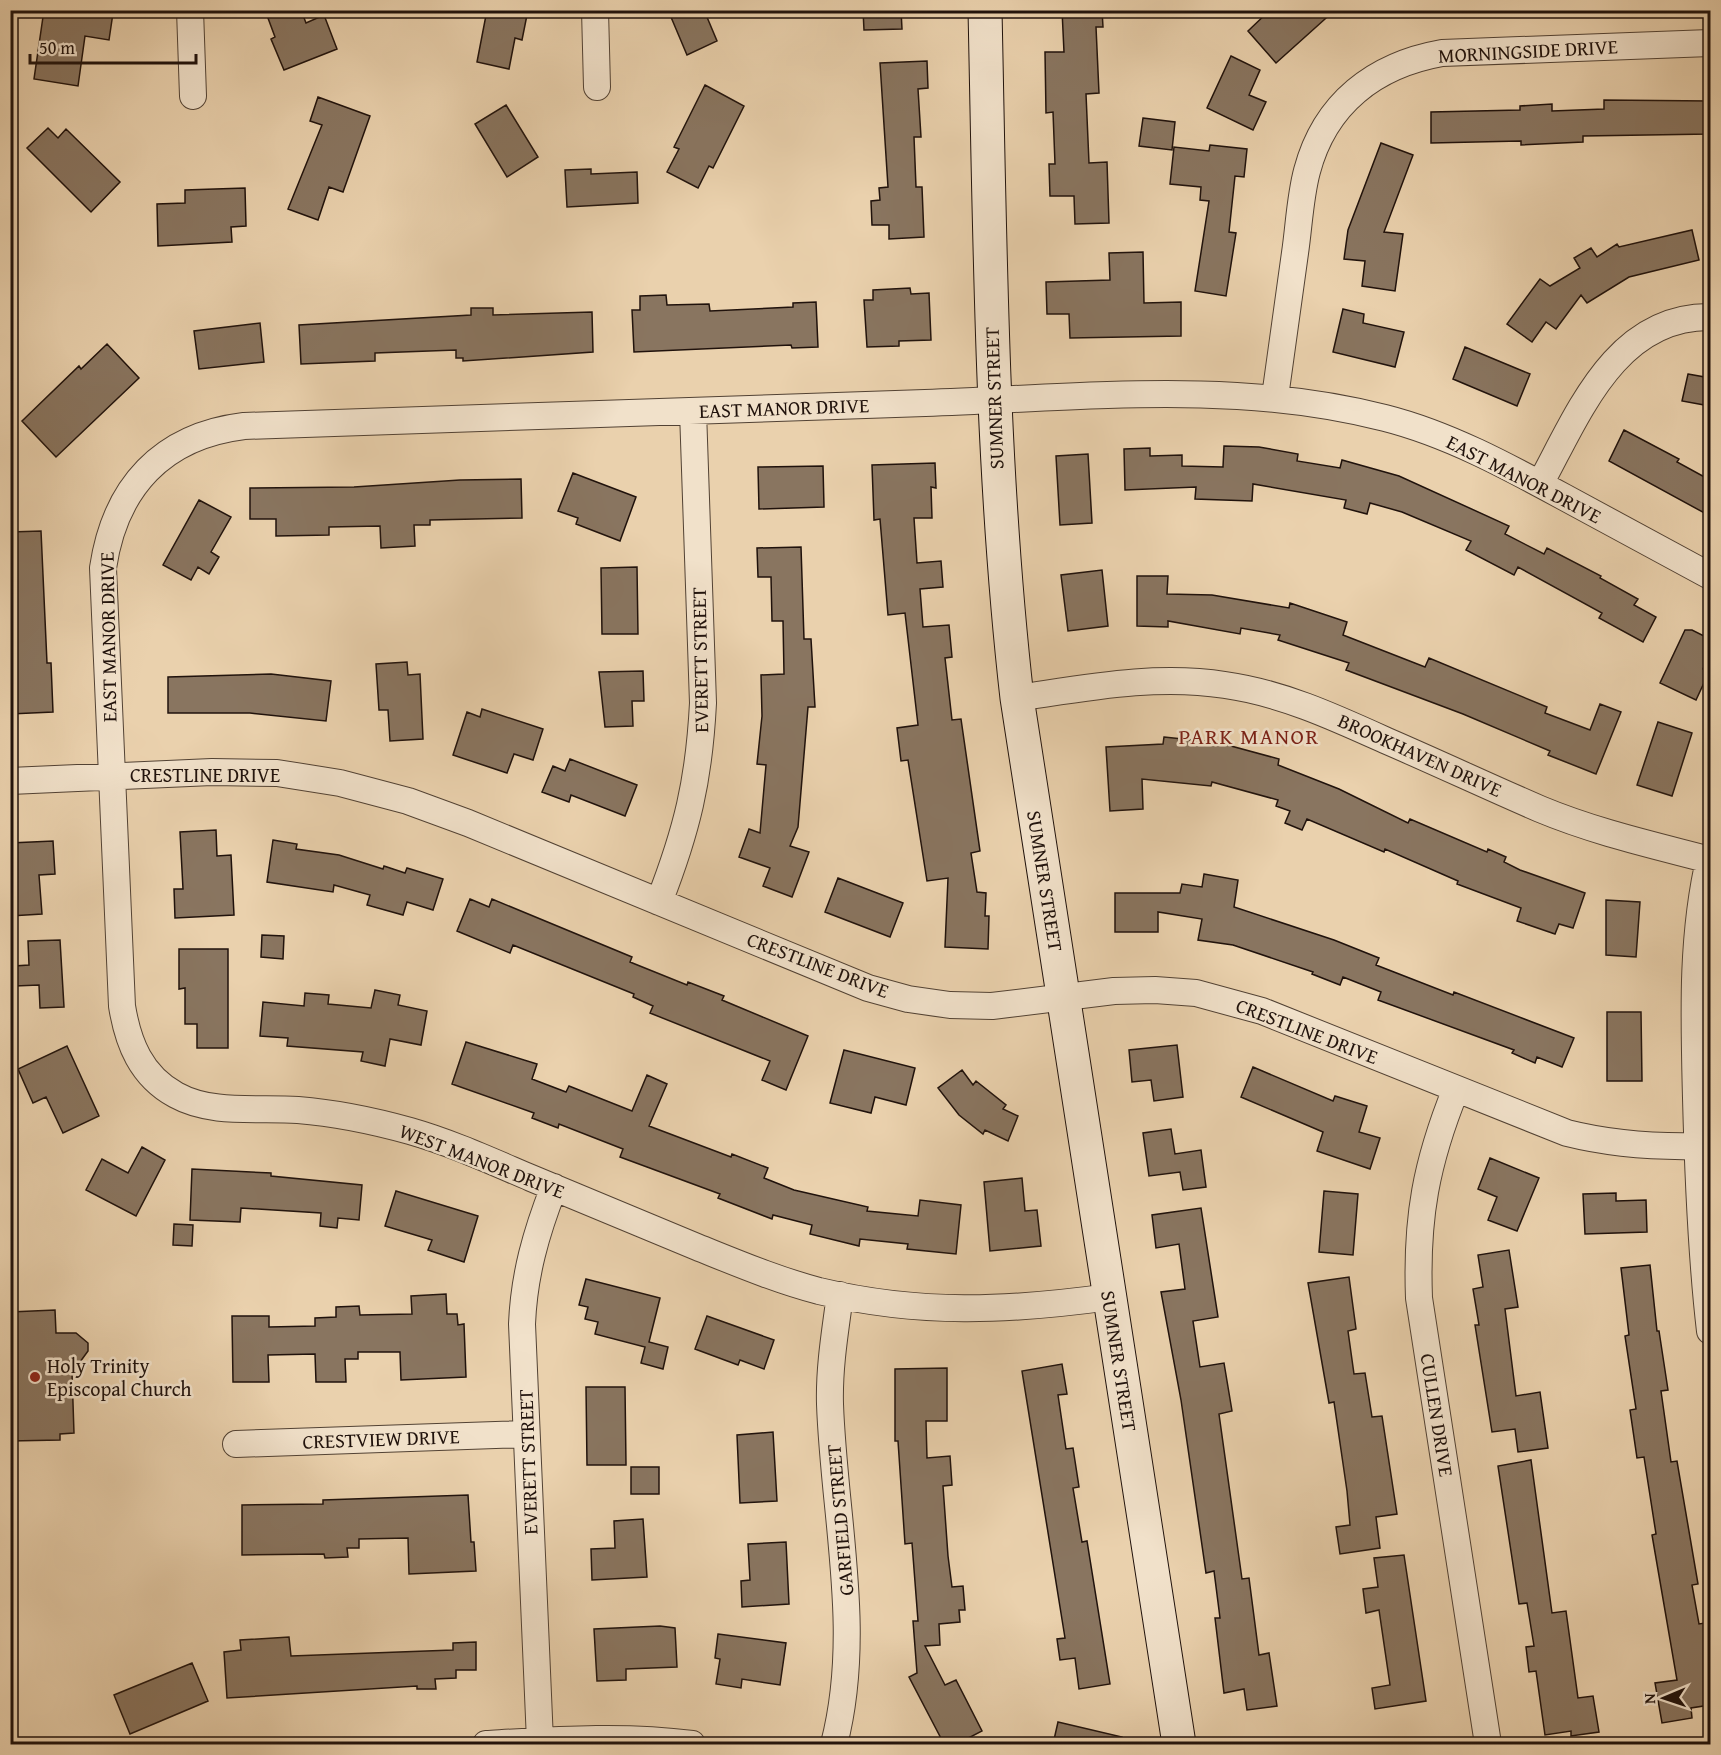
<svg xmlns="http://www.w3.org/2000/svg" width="1721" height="1755" font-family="'Gentium Book Plus',serif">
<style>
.building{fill:#897560;stroke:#20120c;stroke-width:1.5}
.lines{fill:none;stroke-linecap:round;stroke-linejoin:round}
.street-casing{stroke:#524234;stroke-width:28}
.secondary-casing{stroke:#20120c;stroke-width:35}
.street{stroke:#f1e1ca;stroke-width:26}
.secondary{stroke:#f1e1ca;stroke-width:33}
.poi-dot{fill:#8f2418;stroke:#f1e1ca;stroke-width:2}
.labels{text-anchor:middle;stroke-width:5;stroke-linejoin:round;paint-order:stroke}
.street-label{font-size:20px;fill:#20120c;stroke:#f1e1ca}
.poi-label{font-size:20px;fill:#20120c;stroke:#f1e1ca;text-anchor:start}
.quarter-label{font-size:22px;letter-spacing:1.5px;fill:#7a1f14;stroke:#f1e1ca}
</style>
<rect width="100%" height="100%" fill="#ead1ad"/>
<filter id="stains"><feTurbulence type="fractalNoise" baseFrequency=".00333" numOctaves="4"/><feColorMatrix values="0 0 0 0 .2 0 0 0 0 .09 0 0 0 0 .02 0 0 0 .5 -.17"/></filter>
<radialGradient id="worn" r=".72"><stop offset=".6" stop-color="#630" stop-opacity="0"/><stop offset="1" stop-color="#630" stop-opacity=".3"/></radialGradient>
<path class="building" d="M 44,10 L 113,13 L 109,40 L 85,36 L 78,86 L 34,79 Z
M 265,10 L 301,10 L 306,23 L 324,15 L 337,49 L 284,70 L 271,39 L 275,37 Z
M 487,10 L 528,10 L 522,40 L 515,38 L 509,69 L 477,62 Z
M 668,10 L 704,10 L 717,41 L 687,55 Z
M 863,10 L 901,10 L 902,29 L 864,30 Z
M 1062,10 L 1102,10 L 1103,27 L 1096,27 L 1099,93 L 1086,94 L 1089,163 L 1107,162 L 1109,223 L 1075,224 L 1074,196 L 1050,196 L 1049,164 L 1055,164 L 1053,112 L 1046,113 L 1045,52 L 1064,52 Z
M 1270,10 L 1335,10 L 1276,63 L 1248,31 Z
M 1231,56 L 1260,70 L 1249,95 L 1266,102 L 1253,130 L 1207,108 Z
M 927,61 L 928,88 L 918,89 L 921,137 L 914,137 L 916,187 L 922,187 L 924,237 L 889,239 L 889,225 L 872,225 L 871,201 L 880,200 L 879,188 L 888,187 L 880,63 Z
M 705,85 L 744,106 L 713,168 L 709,166 L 698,188 L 667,172 L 679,149 L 674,147 Z
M 318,97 L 370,116 L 343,192 L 329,187 L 318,220 L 288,209 L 322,125 L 310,121 Z
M 1604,100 L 1710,101 L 1710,134 L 1583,136 L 1583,142 L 1521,145 L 1521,141 L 1431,143 L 1431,112 L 1520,110 L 1520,106 L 1552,104 L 1552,111 L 1604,109 Z
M 506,105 L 538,157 L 507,177 L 475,124 Z
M 1143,118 L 1175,122 L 1172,150 L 1139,146 Z
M 48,128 L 58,138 L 66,129 L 120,182 L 91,212 L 27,148 Z
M 1381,143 L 1413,155 L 1384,232 L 1403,234 L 1395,291 L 1362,286 L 1365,261 L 1344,259 L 1348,230 Z
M 1210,145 L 1247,149 L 1244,177 L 1235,176 L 1229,232 L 1236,233 L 1226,296 L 1195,291 L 1209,201 L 1200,200 L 1201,187 L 1170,184 L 1174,147 L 1209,151 Z
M 591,169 L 591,174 L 637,172 L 638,203 L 567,207 L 565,170 Z
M 245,188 L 246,226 L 231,227 L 232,242 L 158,246 L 157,204 L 185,203 L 185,190 Z
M 1692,230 L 1699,260 L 1629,277 L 1587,303 L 1581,295 L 1556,329 L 1546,322 L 1532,342 L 1507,324 L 1540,279 L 1550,286 L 1580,268 L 1574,258 L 1591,248 L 1597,257 L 1617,244 L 1619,247 Z
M 1143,252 L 1144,303 L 1181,302 L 1181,336 L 1070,338 L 1069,314 L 1047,314 L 1046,282 L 1110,280 L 1109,253 Z
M 910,288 L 911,294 L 929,293 L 931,340 L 899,341 L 899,346 L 867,347 L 864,300 L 873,300 L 873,290 Z
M 666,295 L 667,305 L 709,304 L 710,311 L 793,307 L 793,303 L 816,302 L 818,347 L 792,348 L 791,345 L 634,352 L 632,310 L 640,310 L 640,296 Z
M 471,308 L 493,308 L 493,315 L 592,312 L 593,352 L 463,361 L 463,358 L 456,358 L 456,350 L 375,353 L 375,361 L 301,364 L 299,325 L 471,315 Z
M 1343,309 L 1364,314 L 1363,323 L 1404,332 L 1395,367 L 1333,352 Z
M 260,323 L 264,362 L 199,369 L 194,331 Z
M 107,344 L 139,378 L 56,457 L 22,421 L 79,366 L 81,369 Z
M 1465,347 L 1530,374 L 1517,406 L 1453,379 Z
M 1688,374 L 1710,378 L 1710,406 L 1682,401 Z
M 1624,430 L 1679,459 L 1677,462 L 1710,480 L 1710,516 L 1609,461 Z
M 1224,446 L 1259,447 L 1298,454 L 1297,461 L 1340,468 L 1342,460 L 1399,476 L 1509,526 L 1505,534 L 1544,554 L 1547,548 L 1601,576 L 1600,578 L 1638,599 L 1634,605 L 1656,617 L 1643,642 L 1599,618 L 1602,613 L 1518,567 L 1514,575 L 1466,550 L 1471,541 L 1402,512 L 1370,503 L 1367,514 L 1344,508 L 1346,500 L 1253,484 L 1252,501 L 1195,499 L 1196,487 L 1125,490 L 1124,449 L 1150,448 L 1150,456 L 1182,455 L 1182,466 L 1223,467 Z
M 1088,454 L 1092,523 L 1060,525 L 1056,456 Z
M 935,463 L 936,488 L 931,487 L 932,518 L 914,518 L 917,563 L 941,561 L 943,587 L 920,589 L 923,627 L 949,625 L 952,657 L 945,658 L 952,720 L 961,719 L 980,851 L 971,853 L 977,892 L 986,893 L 985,916 L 989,916 L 988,949 L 945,947 L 948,878 L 927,881 L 908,760 L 901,761 L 897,728 L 918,725 L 905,613 L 888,615 L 880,519 L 874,520 L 872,465 Z
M 823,466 L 824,507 L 759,509 L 758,467 Z
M 573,473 L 636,497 L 620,541 L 576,524 L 578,518 L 558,511 Z
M 521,479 L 522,518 L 430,520 L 430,525 L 414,525 L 415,546 L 381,548 L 380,526 L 329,527 L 329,535 L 276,536 L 276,519 L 250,519 L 250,488 L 354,487 L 460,480 Z
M 199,500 L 231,517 L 211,552 L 219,557 L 209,574 L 198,567 L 191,580 L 163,565 Z
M 41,531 L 47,663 L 51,663 L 53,712 L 10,714 L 10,532 Z
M 801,547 L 804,639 L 811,639 L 815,707 L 808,707 L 798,827 L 790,846 L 809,852 L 792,897 L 763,886 L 770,868 L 739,857 L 749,829 L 760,833 L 766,765 L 757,764 L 762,716 L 761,675 L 784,674 L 783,621 L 772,621 L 771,577 L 758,577 L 757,548 Z
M 637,567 L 638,634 L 602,634 L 601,568 Z
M 1102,570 L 1108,626 L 1068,631 L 1061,575 Z
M 1137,576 L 1168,576 L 1167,594 L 1212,595 L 1289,608 L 1290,603 L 1347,622 L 1343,635 L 1425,667 L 1429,658 L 1547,707 L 1545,713 L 1590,730 L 1600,704 L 1621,712 L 1596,774 L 1548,755 L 1550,751 L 1463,714 L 1346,670 L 1349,663 L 1278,640 L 1280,635 L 1241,628 L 1240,634 L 1168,621 L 1168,627 L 1137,626 Z
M 1685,630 L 1692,630 L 1710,639 L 1710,653 L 1703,669 L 1709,672 L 1696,700 L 1660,683 Z
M 407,662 L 408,675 L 420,674 L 423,739 L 390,741 L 388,710 L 379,710 L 376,664 Z
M 643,671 L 644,701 L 632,701 L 633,726 L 605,727 L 599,672 Z
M 271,674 L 331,681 L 326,721 L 250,713 L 168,713 L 168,677 Z
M 482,709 L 543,729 L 533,760 L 514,754 L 507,773 L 453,755 L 467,712 L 480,717 Z
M 1658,722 L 1692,733 L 1672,796 L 1637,785 Z
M 1164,737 L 1220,743 L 1279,759 L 1278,765 L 1339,789 L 1408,823 L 1410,819 L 1487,852 L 1488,849 L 1506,857 L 1504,862 L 1520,870 L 1585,893 L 1573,928 L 1559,924 L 1555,934 L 1517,921 L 1521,908 L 1457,884 L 1458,881 L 1385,849 L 1384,852 L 1307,819 L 1302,830 L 1285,823 L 1290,811 L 1276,806 L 1278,800 L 1212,782 L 1211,786 L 1142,779 L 1143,809 L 1110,811 L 1106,747 L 1163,744 Z
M 570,759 L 637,785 L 625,816 L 571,795 L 569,802 L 542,792 L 553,766 L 565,771 Z
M 216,830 L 217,856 L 231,855 L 234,915 L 175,918 L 174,889 L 183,889 L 180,832 Z
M 273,840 L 297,844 L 296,849 L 339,855 L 383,869 L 384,866 L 405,873 L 407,868 L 443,879 L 433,910 L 407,902 L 403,915 L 367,905 L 370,895 L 334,885 L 333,892 L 267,882 Z
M 53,841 L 55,874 L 39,875 L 42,914 L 10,916 L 10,843 Z
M 1204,874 L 1238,880 L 1234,907 L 1334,940 L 1379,958 L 1376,965 L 1453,995 L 1454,992 L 1574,1038 L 1562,1067 L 1537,1057 L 1535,1063 L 1512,1053 L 1514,1050 L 1378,1000 L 1381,992 L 1343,977 L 1340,985 L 1312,974 L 1313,972 L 1233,945 L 1198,940 L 1202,919 L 1158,912 L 1158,932 L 1115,932 L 1115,893 L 1180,893 L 1182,884 L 1202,887 Z
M 838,878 L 903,903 L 890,937 L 825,912 Z
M 470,899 L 489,907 L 492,899 L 632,957 L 630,962 L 687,985 L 688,982 L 724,996 L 722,1000 L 808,1036 L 786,1090 L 762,1080 L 770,1061 L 650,1013 L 653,1006 L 633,997 L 634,994 L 513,945 L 510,953 L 457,931 Z
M 1606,900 L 1640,902 L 1636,957 L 1606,955 Z
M 262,935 L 284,936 L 283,959 L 261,957 Z
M 60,940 L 64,1007 L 40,1008 L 39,985 L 15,986 L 14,966 L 29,965 L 28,941 Z
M 179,949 L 228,949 L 228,1048 L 197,1048 L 197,1024 L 185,1024 L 185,988 L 179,989 Z
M 375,990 L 400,995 L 398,1005 L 427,1011 L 421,1045 L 390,1039 L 385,1066 L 361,1061 L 363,1052 L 287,1046 L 288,1038 L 260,1036 L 263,1002 L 304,1006 L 305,993 L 329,995 L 328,1004 L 371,1008 Z
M 1607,1012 L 1641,1012 L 1642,1081 L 1607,1081 Z
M 466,1042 L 537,1064 L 532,1079 L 566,1092 L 569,1086 L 632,1111 L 647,1075 L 667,1084 L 649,1126 L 731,1157 L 732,1154 L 768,1168 L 764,1178 L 794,1190 L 868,1207 L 867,1211 L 918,1216 L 920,1200 L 961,1205 L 956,1254 L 907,1249 L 908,1244 L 860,1239 L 859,1246 L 810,1234 L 812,1225 L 773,1215 L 772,1219 L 718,1198 L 720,1194 L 620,1157 L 623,1149 L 559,1124 L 558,1128 L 532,1118 L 534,1113 L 452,1084 Z
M 1177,1045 L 1183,1097 L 1154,1101 L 1151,1080 L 1132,1082 L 1129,1050 Z
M 67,1046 L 99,1116 L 63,1133 L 46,1097 L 33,1103 L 18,1069 Z
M 844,1050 L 915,1068 L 906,1105 L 875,1097 L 871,1113 L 830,1103 Z
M 1253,1067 L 1333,1101 L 1335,1096 L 1367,1106 L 1359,1132 L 1380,1138 L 1370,1169 L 1317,1151 L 1323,1132 L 1241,1097 Z
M 962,1070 L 973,1085 L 976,1081 L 1006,1105 L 1003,1109 L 1018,1116 L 1008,1141 L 985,1130 L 983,1134 L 959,1115 L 938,1088 Z
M 1171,1129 L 1175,1154 L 1201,1150 L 1206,1187 L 1183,1190 L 1180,1172 L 1149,1176 L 1143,1133 Z
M 142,1147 L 165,1160 L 136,1216 L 86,1190 L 102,1159 L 128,1173 Z
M 1490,1158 L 1539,1178 L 1517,1231 L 1488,1220 L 1497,1197 L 1478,1189 Z
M 192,1169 L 271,1173 L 271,1176 L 362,1185 L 359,1220 L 338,1218 L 337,1228 L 320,1226 L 321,1213 L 241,1208 L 240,1222 L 190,1220 Z
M 1022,1178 L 1025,1211 L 1037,1210 L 1041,1246 L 990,1251 L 984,1182 Z
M 396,1191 L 478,1216 L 464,1262 L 428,1250 L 432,1240 L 385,1226 Z
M 1324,1191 L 1358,1194 L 1353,1255 L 1319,1252 Z
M 1616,1193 L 1616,1201 L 1646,1200 L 1647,1232 L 1585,1234 L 1583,1194 Z
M 1201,1208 L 1218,1317 L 1193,1321 L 1200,1367 L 1224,1363 L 1232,1411 L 1219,1414 L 1242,1579 L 1249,1578 L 1259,1655 L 1269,1653 L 1277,1706 L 1247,1710 L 1244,1689 L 1224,1693 L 1215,1618 L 1220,1618 L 1214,1571 L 1206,1573 L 1181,1400 L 1161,1292 L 1185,1289 L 1179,1244 L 1156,1248 L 1152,1215 Z
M 174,1224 L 193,1225 L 192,1246 L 173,1245 Z
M 1509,1250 L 1518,1307 L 1505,1309 L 1516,1396 L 1540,1392 L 1548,1448 L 1518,1452 L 1515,1429 L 1492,1432 L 1475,1325 L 1479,1325 L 1473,1289 L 1483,1287 L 1478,1255 Z
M 1650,1265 L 1657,1331 L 1659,1331 L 1668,1390 L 1661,1391 L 1671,1462 L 1677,1461 L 1698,1584 L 1692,1585 L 1699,1624 L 1705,1623 L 1710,1652 L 1710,1705 L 1691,1708 L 1692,1718 L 1662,1723 L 1655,1683 L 1677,1680 L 1652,1535 L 1656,1534 L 1644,1457 L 1637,1458 L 1630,1410 L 1636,1409 L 1625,1336 L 1629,1335 L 1621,1268 Z
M 1349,1277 L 1356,1329 L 1348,1331 L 1354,1374 L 1365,1373 L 1372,1417 L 1382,1416 L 1397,1514 L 1376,1517 L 1380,1548 L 1340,1554 L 1336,1527 L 1350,1525 L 1347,1491 L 1334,1402 L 1329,1403 L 1308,1283 Z
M 586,1279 L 660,1298 L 649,1342 L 668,1347 L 663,1369 L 641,1363 L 645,1347 L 595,1334 L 598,1322 L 585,1319 L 588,1307 L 579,1305 Z
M 446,1294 L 447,1314 L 457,1314 L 458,1325 L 464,1324 L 466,1377 L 401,1380 L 400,1352 L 358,1352 L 358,1359 L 345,1359 L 346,1382 L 316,1382 L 315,1354 L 268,1355 L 269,1382 L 233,1382 L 232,1316 L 269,1316 L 269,1327 L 315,1326 L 315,1318 L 336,1317 L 336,1307 L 359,1306 L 360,1315 L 412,1314 L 411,1296 Z
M 55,1310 L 56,1333 L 76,1333 L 88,1343 L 88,1351 L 72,1373 L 74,1433 L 60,1434 L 60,1440 L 10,1441 L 10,1312 Z
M 707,1316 L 774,1340 L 764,1369 L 740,1360 L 738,1365 L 695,1349 Z
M 1062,1364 L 1067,1394 L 1058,1395 L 1066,1449 L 1073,1448 L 1079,1487 L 1073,1488 L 1082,1542 L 1087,1541 L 1110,1684 L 1079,1689 L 1075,1658 L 1060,1660 L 1057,1639 L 1065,1638 L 1022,1371 Z
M 947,1368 L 947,1421 L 926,1421 L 927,1458 L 950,1456 L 952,1485 L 943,1486 L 948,1556 L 952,1587 L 963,1586 L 965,1610 L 959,1610 L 960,1622 L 939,1624 L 940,1645 L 925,1646 L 945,1685 L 956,1680 L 982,1731 L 957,1744 L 944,1744 L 909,1677 L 917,1673 L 913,1621 L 918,1621 L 912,1543 L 905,1544 L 898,1441 L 895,1441 L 895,1369 Z
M 586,1387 L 625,1387 L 626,1465 L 587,1465 Z
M 773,1432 L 777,1501 L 740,1503 L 737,1435 Z
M 1531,1460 L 1552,1613 L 1566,1611 L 1578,1698 L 1593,1696 L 1599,1732 L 1571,1736 L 1571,1731 L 1545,1735 L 1536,1671 L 1529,1672 L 1526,1647 L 1534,1646 L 1527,1603 L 1519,1604 L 1498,1466 Z
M 631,1467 L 659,1467 L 659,1494 L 631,1494 Z
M 468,1495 L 471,1542 L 474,1542 L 476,1571 L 409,1574 L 408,1538 L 359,1539 L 359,1548 L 347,1548 L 348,1557 L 325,1558 L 324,1554 L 242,1555 L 242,1505 L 323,1504 L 323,1500 Z
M 643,1519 L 647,1577 L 592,1580 L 591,1549 L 615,1548 L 614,1521 Z
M 786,1542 L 789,1604 L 742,1607 L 741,1581 L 750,1580 L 748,1544 Z
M 1404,1555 L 1426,1701 L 1375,1709 L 1372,1688 L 1390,1685 L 1379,1610 L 1366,1613 L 1363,1589 L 1378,1587 L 1374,1558 Z
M 660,1626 L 675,1628 L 677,1667 L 626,1669 L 626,1680 L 597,1681 L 594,1629 Z
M 718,1634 L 786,1643 L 780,1685 L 742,1679 L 741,1688 L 716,1684 L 720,1659 L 715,1658 Z
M 289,1637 L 291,1656 L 453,1650 L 453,1643 L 476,1642 L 476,1670 L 456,1670 L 456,1678 L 435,1679 L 436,1689 L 417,1689 L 417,1686 L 227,1698 L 224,1652 L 241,1650 L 240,1640 Z
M 192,1663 L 208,1701 L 130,1734 L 114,1695 Z
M 1058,1722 L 1122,1737 L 1121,1744 L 1053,1744 Z"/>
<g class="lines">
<defs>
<path id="street" d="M 190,10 L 193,96
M 595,10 L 597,87
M 1275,397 C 1282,349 1288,301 1295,253 C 1299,226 1300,197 1307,171 C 1325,103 1375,65 1442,53 L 1710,43
M 1540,484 C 1578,415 1615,316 1710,317
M 1017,698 C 1086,688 1155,674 1225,685 C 1282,693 1334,717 1387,741 C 1438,763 1489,787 1540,809 C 1595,832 1653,845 1710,860
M 10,781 L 212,772 L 277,773 L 340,783 L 408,801 L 468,823 L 868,988 L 908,999 L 950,1005 L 992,1006 L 1114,991 L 1155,990 L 1196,993 L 1262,1011 L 1567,1133 C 1611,1144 1652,1147 1697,1146
M 1710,856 C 1691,936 1694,1017 1696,1098 C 1698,1176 1701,1254 1710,1331
M 659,902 C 687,830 699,781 703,703 L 693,411
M 1456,1089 C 1426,1163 1416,1218 1419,1298 L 1488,1744
M 1110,1297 C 1008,1311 920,1315 819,1291 C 777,1280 737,1263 697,1247 C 641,1224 586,1201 531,1178 C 491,1161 452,1143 410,1131 C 374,1121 336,1113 298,1110 C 258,1107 212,1115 176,1095 C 141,1076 128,1043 122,1006 L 103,568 C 115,487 162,436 244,426 C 471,418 698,411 925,403 C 1078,398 1235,379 1385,418 C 1448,434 1507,466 1564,497 C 1613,524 1662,550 1710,576
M 236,1444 L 526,1434
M 540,1741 L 522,1324 C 524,1275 536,1233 554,1187
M 486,1744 C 555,1740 624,1735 692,1744
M 834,1744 C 863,1632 834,1518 830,1404 C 829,1368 835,1332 840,1295"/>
<path id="secondary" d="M 985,10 C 990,240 991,470 1017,698 L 1179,1744"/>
</defs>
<use href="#street" class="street-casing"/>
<use href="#secondary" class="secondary-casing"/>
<use href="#street" class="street"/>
<use href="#secondary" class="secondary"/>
</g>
<circle class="poi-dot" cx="35" cy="1377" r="6"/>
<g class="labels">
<g class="street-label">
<text transform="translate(1528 51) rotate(-3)" y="7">MORNINGSIDE DRIVE</text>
<text transform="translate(994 398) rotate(-92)" y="7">SUMNER STREET</text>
<text transform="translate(784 408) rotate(-2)" y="7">EAST MANOR DRIVE</text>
<text transform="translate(1524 479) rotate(27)" y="7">EAST MANOR DRIVE</text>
<text transform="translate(108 637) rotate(-91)" y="7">EAST MANOR DRIVE</text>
<text transform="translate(700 660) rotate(-91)" y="7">EVERETT STREET</text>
<text transform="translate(1420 755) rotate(24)" y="7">BROOKHAVEN DRIVE</text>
<text x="205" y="782">CRESTLINE DRIVE</text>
<text transform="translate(1045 881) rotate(81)" y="7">SUMNER STREET</text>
<text transform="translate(818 965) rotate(21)" y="7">CRESTLINE DRIVE</text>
<text transform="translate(1307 1031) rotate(21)" y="7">CRESTLINE DRIVE</text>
<text transform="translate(482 1161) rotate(21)" y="7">WEST MANOR DRIVE</text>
<text transform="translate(1119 1361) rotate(81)" y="7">SUMNER STREET</text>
<text transform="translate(1437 1415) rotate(81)" y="7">CULLEN DRIVE</text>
<text transform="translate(381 1439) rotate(-2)" y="7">CRESTVIEW DRIVE</text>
<text transform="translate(528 1462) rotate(-92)" y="7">EVERETT STREET</text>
<text transform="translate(840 1520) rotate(-95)" y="7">GARFIELD STREET</text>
</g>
<g class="poi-label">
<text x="47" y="1373">Holy Trinity<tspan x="47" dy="23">Episcopal Church</tspan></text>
</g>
<g class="quarter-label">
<text x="1249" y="744">PARK MANOR</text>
</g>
</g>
<rect width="1721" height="1755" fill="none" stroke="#ead1ad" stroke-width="36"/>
<rect x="12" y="12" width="1697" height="1731" fill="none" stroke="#20120c" stroke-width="3"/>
<rect x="18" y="18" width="1685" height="1719" fill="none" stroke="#20120c" stroke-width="1.5"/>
<g transform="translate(1664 1698) rotate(268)" stroke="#f1e1ca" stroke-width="4.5" paint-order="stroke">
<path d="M0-4.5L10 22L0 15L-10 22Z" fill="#20120c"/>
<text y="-9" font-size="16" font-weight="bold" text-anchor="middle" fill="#20120c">N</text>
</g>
<path d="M30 54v9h166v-9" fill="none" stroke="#20120c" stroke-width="3"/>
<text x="39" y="54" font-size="18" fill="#20120c" stroke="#f1e1ca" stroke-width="4.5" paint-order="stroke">50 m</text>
<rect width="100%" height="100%" filter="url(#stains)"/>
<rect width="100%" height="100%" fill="url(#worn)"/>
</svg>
